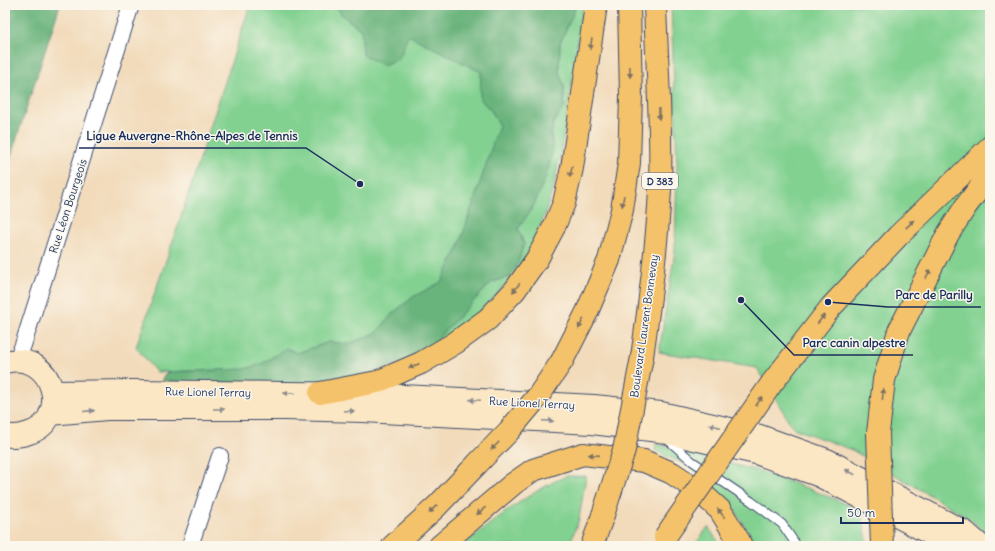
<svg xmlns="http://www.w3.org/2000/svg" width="995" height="551" font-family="Delius,sans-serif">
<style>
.green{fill:#82d191;stroke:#4e8078}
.forest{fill:#69b37b;stroke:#42716c}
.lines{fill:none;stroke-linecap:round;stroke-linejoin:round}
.service-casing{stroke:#3b496c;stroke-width:10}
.minor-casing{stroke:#3b496c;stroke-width:18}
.secondary-casing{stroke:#3b496c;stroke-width:24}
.trunk-casing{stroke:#3b496c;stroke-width:24}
.motorway-casing{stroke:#3b496c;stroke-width:24}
.service{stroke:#fff;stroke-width:8}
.minor{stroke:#fff;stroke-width:16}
.secondary{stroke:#fbe7c3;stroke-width:22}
.trunk{stroke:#f4c26a;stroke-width:22}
.motorway{stroke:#f4c26a;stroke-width:22}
.trunk-bridge-casing{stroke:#3b496c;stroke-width:24;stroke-linecap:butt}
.motorway-bridge-casing{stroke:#3b496c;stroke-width:24;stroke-linecap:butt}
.trunk-bridge{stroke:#f4c26a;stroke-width:22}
.motorway-bridge{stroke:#f4c26a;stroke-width:22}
.oneway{fill:#7d7163}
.oneway2{fill:#8b8b90}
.labels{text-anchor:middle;stroke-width:3;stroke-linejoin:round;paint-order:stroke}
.shield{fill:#fbf7ec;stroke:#5e6b89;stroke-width:1}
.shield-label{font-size:10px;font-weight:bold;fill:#1b2f5e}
.street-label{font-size:11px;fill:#1b2f5e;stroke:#fbf7ec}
.leader{fill:none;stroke:#1b2f5e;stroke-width:1.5}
.callout-dot{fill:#1b2f5e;stroke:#fbf7ec;stroke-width:1.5}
.callout-label{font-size:12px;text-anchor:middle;font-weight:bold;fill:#1b2f5e;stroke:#fbf7ec;stroke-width:3;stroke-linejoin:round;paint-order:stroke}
</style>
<rect width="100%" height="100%" fill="#fbf7ec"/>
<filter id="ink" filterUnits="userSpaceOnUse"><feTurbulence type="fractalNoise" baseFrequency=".025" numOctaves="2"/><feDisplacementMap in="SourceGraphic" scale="8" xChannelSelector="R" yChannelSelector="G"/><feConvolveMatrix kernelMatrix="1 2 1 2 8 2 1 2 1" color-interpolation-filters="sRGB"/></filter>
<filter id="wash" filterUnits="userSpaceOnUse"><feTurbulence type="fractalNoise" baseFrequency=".012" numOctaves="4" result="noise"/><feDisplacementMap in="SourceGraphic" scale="16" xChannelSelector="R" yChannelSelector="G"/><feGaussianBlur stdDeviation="0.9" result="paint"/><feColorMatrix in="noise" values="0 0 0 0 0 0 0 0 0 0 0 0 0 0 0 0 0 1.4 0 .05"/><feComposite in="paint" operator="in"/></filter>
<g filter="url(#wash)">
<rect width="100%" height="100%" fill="#f2dbbb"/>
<path class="green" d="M 250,5 L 560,5 L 493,240 L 368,349 L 264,369 L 156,372 L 136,347 L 178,226 Z
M 575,5 L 583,5 C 578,39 573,73 568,107 C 559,166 551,222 515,272 C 491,306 457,330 425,356 L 441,335 L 492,282 L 509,277 L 524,244 L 518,229 L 534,205 L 553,150 L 551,135 L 553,123 L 564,107 L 564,87 L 559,71 L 560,43 L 575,9 Z
M 671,5 L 990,5 L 990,537 L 971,520 L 947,505 L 852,450 L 793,428 L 757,368 L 659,352 L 675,251 L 677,163 Z
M 656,444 L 762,472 L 812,490 L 861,510 L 868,546 L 755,546 L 749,533 L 733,507 L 687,465 L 655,451 Z
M 566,476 L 586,476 L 579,519 L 569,546 L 462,546 C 495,520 527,493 566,476 Z
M 708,527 L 721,546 L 694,546 Z"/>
<path class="forest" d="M 5,5 L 60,5 L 5,174 Z
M 336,5 L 575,5 L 575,9 L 560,43 L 559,71 L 564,87 L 564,107 L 553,123 L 551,135 L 553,150 L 546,176 L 534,205 L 518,229 L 524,244 L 518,262 L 509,277 L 492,282 L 441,335 L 425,356 L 327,387 L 161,381 L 167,372 L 245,369 L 261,364 L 287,348 L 297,353 L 329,342 L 349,344 L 376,333 L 394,312 L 413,297 L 441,282 L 459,246 L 499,125 L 492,112 L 480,99 L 481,72 L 408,35 L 399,59 L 383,65 L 363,55 L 361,30 L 342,15 Z"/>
</g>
<g filter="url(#ink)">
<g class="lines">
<defs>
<path id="service" d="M 668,440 L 692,461 L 751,501 L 782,524 L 797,546"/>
<path id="minor" d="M 17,360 L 23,345 L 131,5
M 190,546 L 220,456"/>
<path id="secondary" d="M 5,362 C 55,350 71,420 29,433 C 21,436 13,437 5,435
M 53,392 L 133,391 L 364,394 L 594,406 L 661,413 L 760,436 L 827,460 L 965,532 L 981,546
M 50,414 L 107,409 L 286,409 L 363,411 L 592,423 L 659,431 L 756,453 L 820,476 L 954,546"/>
<path id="trunk" d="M 642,357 C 650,301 657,246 660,190 C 662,129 657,66 655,5
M 772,383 L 831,307 L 898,236 L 990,147
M 320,393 L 377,382 L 421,363 L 455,343 L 488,319 L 515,290 L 537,259 L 554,227 L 564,203 L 572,168 L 596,5
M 878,433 L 884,380 L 899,331 L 948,234 L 966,206 L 990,174
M 592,546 L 603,515"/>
<path id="motorway" d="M 562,361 L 587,312 L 609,260 L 622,210 L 629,163 L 631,96 L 629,5
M 393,546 L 436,507 L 480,461
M 440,546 L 513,484 L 533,470 L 583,454 L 644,461 L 672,473 L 699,491 L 720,510 L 739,541 L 741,546"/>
</defs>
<use href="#service" class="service-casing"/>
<use href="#minor" class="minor-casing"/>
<use href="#secondary" class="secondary-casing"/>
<use href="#trunk" class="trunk-casing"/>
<use href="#motorway" class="motorway-casing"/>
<use href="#service" class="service"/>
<use href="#minor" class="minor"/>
<use href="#secondary" class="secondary"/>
<use href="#trunk" class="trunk"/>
<use href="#motorway" class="motorway"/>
<defs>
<path id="trunk-bridge" d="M 878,433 L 882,546
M 603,515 L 624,450 L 642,357
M 665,537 L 772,383"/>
<path id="motorway-bridge" d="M 480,461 L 509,431 L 539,395 L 562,361"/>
</defs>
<use href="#trunk-bridge" class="trunk-bridge-casing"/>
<use href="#motorway-bridge" class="motorway-bridge-casing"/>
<use href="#trunk-bridge" class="trunk-bridge"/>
<use href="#motorway-bridge" class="motorway-bridge"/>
</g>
<defs><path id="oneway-solid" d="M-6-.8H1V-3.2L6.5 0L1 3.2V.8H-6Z"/></defs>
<g class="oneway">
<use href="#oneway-solid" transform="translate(591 44) rotate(99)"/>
<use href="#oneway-solid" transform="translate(630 72) rotate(89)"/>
<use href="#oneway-solid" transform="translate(659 114) rotate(89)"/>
<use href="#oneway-solid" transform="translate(571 172) rotate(102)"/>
<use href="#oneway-solid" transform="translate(623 201) rotate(99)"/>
<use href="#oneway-solid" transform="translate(910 224) rotate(-44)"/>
<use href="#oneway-solid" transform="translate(928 274) rotate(-63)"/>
<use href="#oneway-solid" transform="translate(516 288) rotate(128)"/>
<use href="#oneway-solid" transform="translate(821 319) rotate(-52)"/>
<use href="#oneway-solid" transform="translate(581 324) rotate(117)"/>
<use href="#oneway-solid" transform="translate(414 366) rotate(156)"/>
<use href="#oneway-solid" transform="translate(883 394) rotate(-83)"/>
<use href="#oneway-solid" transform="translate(759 401) rotate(-55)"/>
<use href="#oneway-solid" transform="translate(495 446) rotate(135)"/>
<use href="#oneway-solid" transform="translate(594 455) rotate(-176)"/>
<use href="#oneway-solid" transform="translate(433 509) rotate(136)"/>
<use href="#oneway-solid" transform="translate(481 511) rotate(140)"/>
<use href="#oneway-solid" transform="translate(721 513) rotate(-127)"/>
</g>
<g class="oneway2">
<use href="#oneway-solid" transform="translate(289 393) rotate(-179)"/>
<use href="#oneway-solid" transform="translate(475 400) rotate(-177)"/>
<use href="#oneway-solid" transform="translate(219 409)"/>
<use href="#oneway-solid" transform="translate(89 411) rotate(-5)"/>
<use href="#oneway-solid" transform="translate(349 411) rotate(2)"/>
<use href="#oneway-solid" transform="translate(548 421) rotate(3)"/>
<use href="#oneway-solid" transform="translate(715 426) rotate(-167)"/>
<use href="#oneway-solid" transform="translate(850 472) rotate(-152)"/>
</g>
</g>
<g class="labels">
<rect class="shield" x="642" y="173" width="36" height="16" rx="3"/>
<g class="shield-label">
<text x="660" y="185">D 383</text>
</g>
<g class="street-label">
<text transform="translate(68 206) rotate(-72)" y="4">Rue Léon Bourgeois</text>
<text transform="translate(644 326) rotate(-82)" y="4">Boulevard Laurent Bonnevay</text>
<text transform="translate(208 392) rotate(1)" y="4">Rue Lionel Terray</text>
<text transform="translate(532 403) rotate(3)" y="4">Rue Lionel Terray</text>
</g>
</g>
<path class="leader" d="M360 184L306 148H79M828 302L888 307H981M741 300L794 355H913"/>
<g class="callout-dot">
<circle cx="360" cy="184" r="4"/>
<circle cx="828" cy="302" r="4"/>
<circle cx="741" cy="300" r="4"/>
</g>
<g class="callout-label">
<text x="192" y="140">Ligue Auvergne-Rhône-Alpes de Tennis</text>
<text x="934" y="299">Parc de Parilly</text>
<text x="854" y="347">Parc canin alpestre</text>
</g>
<rect width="995" height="551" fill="none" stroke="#fbf7ec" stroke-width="20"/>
<path d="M841 517v6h122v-6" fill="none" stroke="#1b2f5e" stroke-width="2"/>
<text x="847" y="517" font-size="12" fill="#1b2f5e" stroke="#fbf7ec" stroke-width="3" paint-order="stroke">50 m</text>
</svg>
